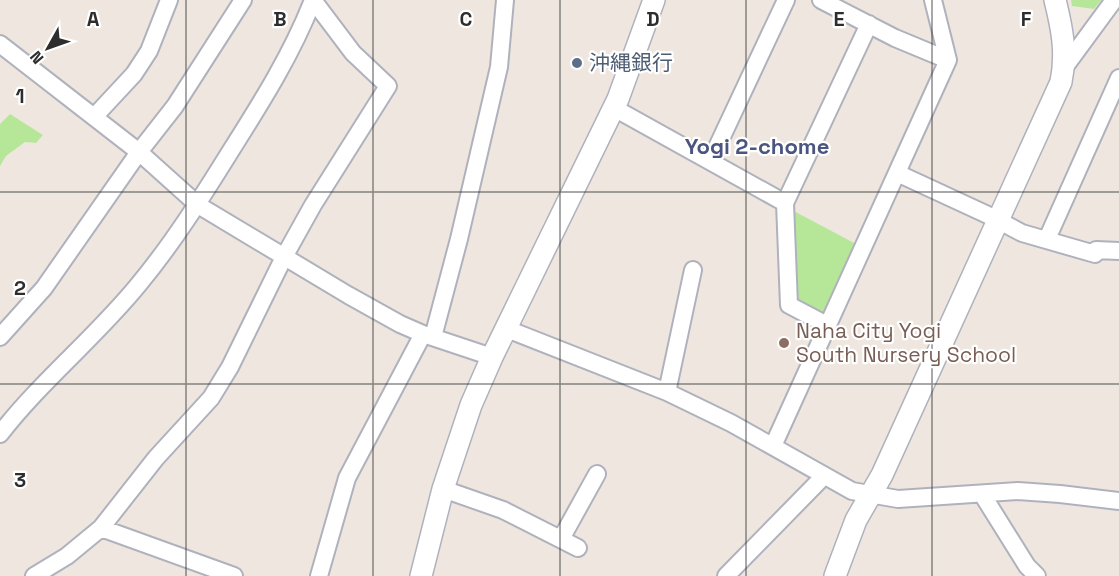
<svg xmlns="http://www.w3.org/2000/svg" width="1119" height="576" font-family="'Space Grotesk','Noto Sans JP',sans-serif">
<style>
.green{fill:#b6e799}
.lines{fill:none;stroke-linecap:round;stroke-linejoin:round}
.minor-casing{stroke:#afb2bd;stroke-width:20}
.tertiary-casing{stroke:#afb2bd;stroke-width:24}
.minor{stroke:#fff;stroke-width:16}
.tertiary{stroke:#fff;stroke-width:21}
.grid{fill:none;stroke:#2d2d2d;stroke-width:1.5;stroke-opacity:0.55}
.service-dot{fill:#5c6f8a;stroke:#fff;stroke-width:2}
.education-dot{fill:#8d6e63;stroke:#fff;stroke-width:2}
.labels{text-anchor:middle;stroke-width:4.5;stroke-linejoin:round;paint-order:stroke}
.service-label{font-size:21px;fill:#4e5e75;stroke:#fff;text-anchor:start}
.education-label{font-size:21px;fill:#785e54;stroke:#fff;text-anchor:start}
.neighbourhood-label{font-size:22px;font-weight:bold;fill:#4a5580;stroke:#fff}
.grid-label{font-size:20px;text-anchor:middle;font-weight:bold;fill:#2d2d2d;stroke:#fff;stroke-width:4.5;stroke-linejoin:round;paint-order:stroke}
</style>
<rect width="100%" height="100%" fill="#efe7df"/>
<path class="green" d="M 1071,0 L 1101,0 L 1094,9 L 1072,6 Z
M 10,114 L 43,135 L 36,143 L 25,142 L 6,156 L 0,166 L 0,124 Z
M 790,209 L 856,244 L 828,311 L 820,315 L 797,305 Z"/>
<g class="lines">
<defs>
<path id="minor" d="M 821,0 L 895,38 L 948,60
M 0,44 L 139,152 L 198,205 L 348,295 L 400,324 L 423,334 L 492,357
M 1064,68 L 1114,0
M 614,108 L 785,203
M 94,117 L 134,74 L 149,51 L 169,0
M 711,160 L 786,0
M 897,173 L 990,216 L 1022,233 L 1095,254
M 1047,239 L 1119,78
M 1096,250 L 1119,251
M 827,325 L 789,305 L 785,203 L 869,24
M 507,329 L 667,392 L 731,423 L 852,491 L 898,499 L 1018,491 L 1060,494 L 1119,501
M 0,337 L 44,288 L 139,152 L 175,106 L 243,0
M 433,337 L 459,239 L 499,67 L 505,0
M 667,392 L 693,270
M 0,434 C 42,380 96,337 139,284 C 173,243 202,197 230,152 C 261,103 292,54 313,0
M 773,446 L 948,60 L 933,0
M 443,489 L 503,510 L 578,548
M 982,494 L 1027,566 L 1037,576
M 101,528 L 234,576
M 561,539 L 597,474
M 34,576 L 67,556 L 101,528 L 156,458 L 211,398 L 230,367 L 284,257 L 313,205 L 388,86 L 353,53 L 313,0
M 319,576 L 347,478 L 423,334
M 726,576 L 824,476"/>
<path id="tertiary" d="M 421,576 L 443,489 L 471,405 L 492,357 L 618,99 L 654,0
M 835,576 L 856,520 L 882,475 L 1061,82 C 1067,53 1062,28 1055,0"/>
</defs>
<use href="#minor" class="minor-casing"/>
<use href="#tertiary" class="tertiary-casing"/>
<use href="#minor" class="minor"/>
<use href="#tertiary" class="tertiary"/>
</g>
<path class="grid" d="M 186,0 L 186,576M 373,0 L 373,576M 560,0 L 560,576M 746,0 L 746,576M 932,0 L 932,576M 0,192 L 1119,192M 0,384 L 1119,384"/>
<circle class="service-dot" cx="577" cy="63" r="6"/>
<circle class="education-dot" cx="784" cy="343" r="6"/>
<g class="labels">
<g class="service-label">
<text x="589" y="70">沖縄銀行</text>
</g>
<g class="education-label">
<text x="796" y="338">Naha City Yogi<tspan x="796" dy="24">South Nursery School</tspan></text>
</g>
<g class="neighbourhood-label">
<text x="757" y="154">Yogi 2-chome</text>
</g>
</g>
<g class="grid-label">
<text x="93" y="26">A</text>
<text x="280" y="26">B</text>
<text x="466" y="26">C</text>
<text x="653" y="26">D</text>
<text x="839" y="26">E</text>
<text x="1026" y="26">F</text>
<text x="20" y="103">1</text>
<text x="20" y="295">2</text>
<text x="20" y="487">3</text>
</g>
<g transform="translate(48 48) rotate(230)" stroke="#ffffff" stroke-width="4.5" paint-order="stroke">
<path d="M0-4.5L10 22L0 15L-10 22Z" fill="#2d2d2d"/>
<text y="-9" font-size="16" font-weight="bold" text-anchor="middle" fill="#2d2d2d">N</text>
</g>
</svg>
